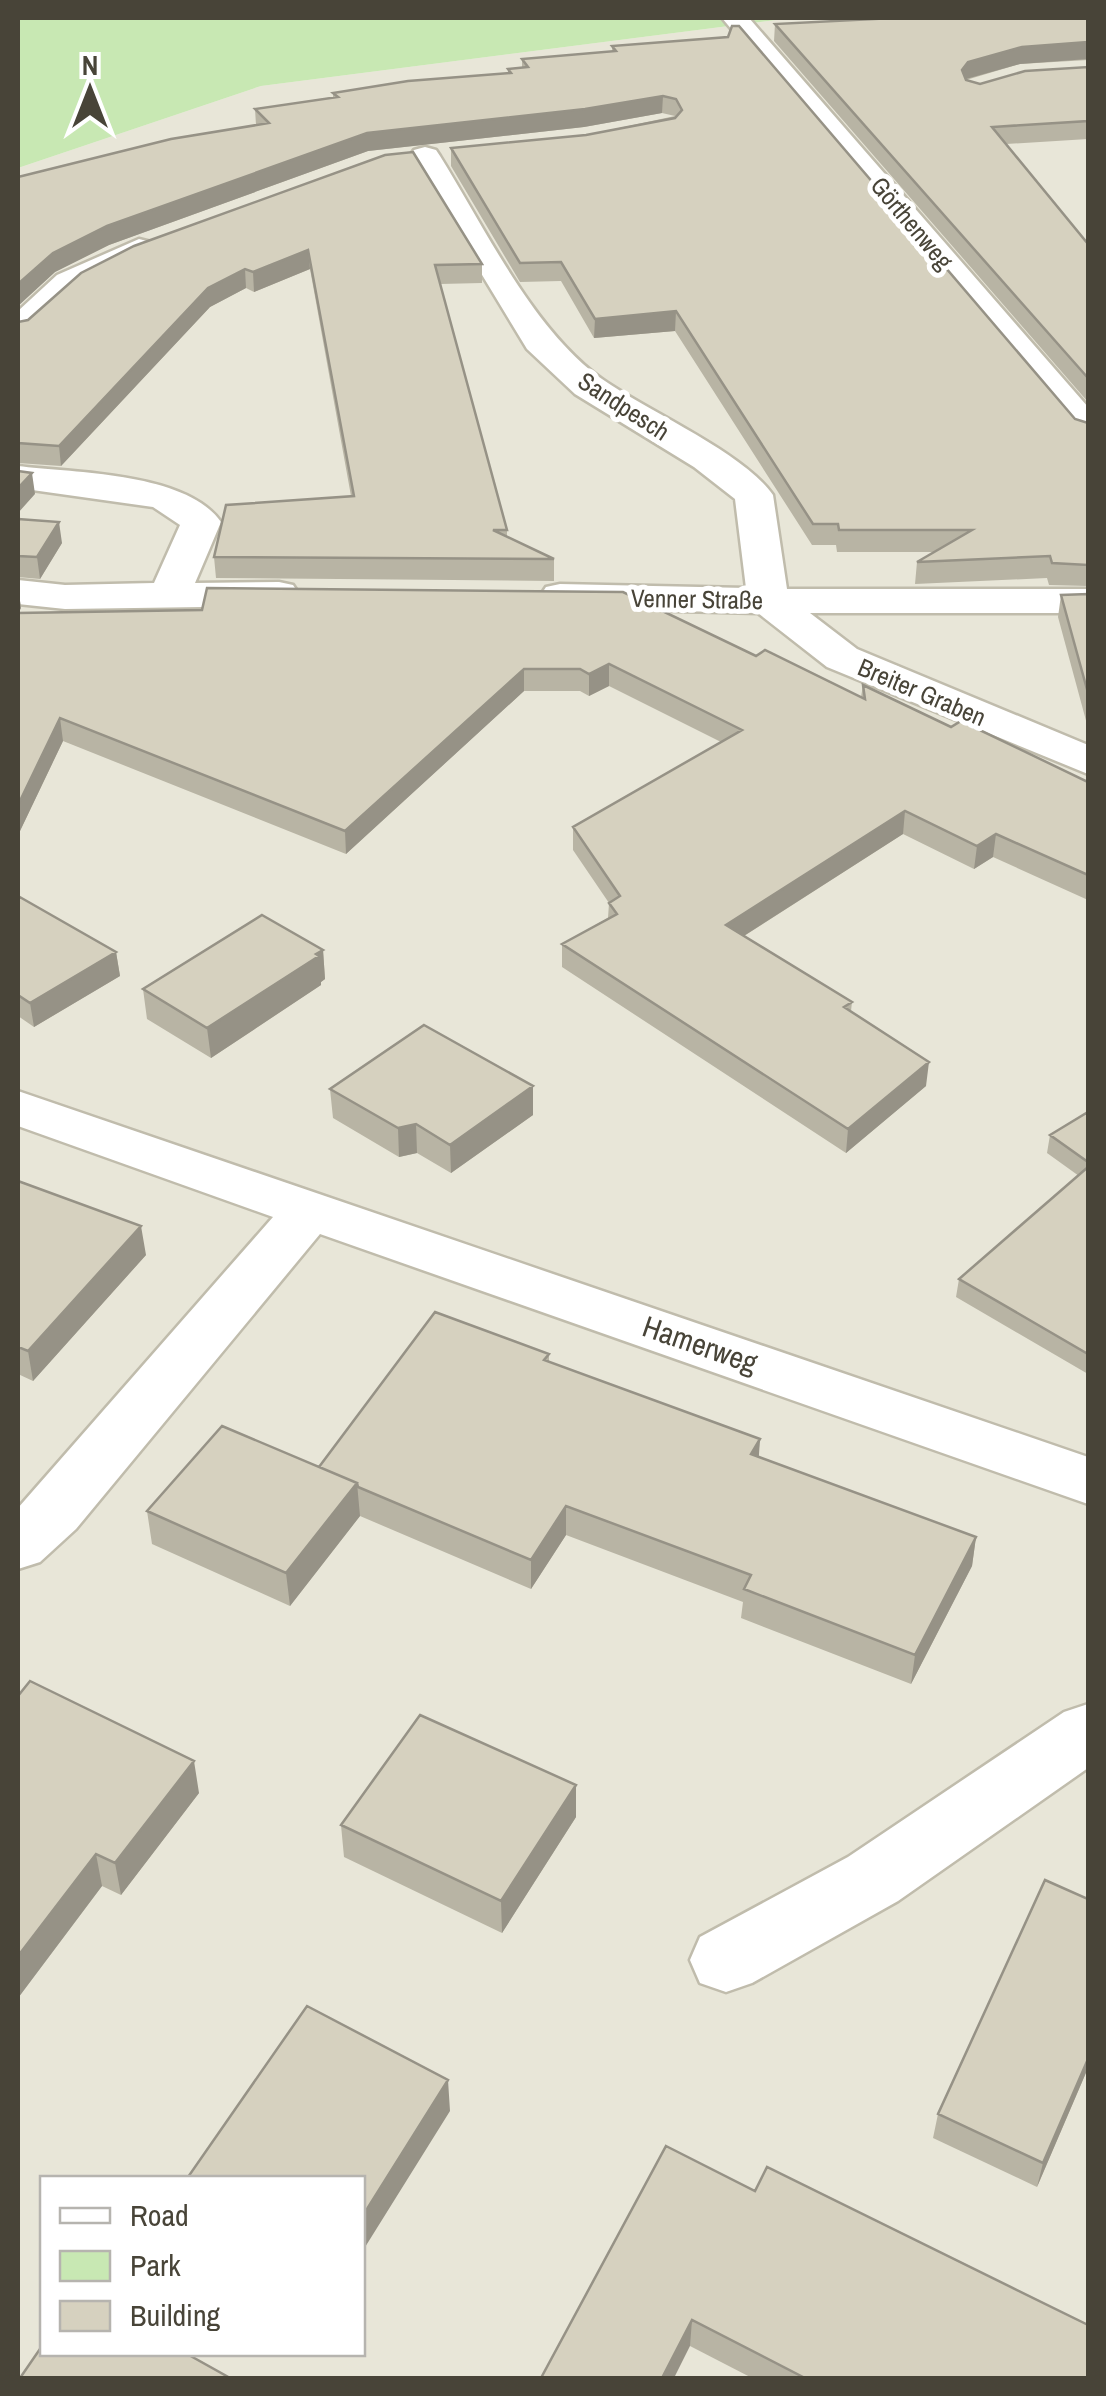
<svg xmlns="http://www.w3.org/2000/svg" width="1106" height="2396" font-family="'Archivo Narrow',sans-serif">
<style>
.residential{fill:#e8e6d8;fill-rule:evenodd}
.green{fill:#c8e8b3}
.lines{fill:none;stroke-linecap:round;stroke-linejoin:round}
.street-casing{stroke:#c0bcac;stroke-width:5}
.street{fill:#fff;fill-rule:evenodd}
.wall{fill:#b8b4a4}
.shaded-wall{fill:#969286}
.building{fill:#d6d1bf;stroke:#969286;stroke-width:2.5}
.labels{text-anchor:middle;stroke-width:10;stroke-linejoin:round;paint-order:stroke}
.far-street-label{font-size:25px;fill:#484438;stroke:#fff}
.street-label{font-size:30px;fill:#484438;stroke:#fff}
</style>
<rect width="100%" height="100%" fill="#f5f3ea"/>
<path class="residential" d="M 792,18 L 1088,18 L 1088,2378 L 18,2378 L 18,168 L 261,86 ZM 42,2178 L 362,2178 L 362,2354 L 42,2354 Z"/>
<path class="green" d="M 27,18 L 792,18 L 261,86 L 18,168 L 18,20 Z"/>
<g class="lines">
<defs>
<path id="street" d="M 722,18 L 749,18 L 1088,407 L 1088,440 L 1075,437 Z
M 425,147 L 436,150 L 440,156 C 485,228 533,330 602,379 C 647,411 743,452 773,495 L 787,589 L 1088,589 L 1088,613 L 810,613 L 857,649 L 1088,745 L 1088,774 L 827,667 L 758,613 L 560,608 L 546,605 L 540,596 L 546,587 L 560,584 L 746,588 L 735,499 L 694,467 L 575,394 L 527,349 L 410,156 L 414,150 Z
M 139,239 L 151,242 L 155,249 L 151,256 L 81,289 L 30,336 L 18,339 L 18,311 L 57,275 Z
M 18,466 C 74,473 186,472 221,522 L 195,583 L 279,582 L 293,585 L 299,594 L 293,603 L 279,606 L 65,609 L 18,604 L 18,580 L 65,585 L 154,583 L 180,525 L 153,507 L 18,488 Z
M 18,1091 L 1088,1457 L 1088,1504 L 320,1234 L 76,1529 L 40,1562 L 18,1569 L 18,1508 L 273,1217 L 18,1126 Z
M 1088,1704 L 1088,1768 L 898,1901 L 752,1983 L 726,1992 L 700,1983 L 690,1960 L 700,1937 L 848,1857 L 1064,1712 Z"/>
</defs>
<use href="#street" class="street-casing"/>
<use href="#street" class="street"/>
</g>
<path class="wall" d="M 1088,18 L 1088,60 L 1020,64 L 966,80 L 980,84 L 1088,67 L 1088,139 L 1006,144 L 1088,244 L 1088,402 L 774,41 L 775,24 Z
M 612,46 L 1075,419 L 1088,423 L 1088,586 L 1049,585 L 1047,578 L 915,584 L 917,562 L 935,552 L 837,552 L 836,545 L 812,545 L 675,331 L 594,338 L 561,281 L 520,282 L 451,166 L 451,148 L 586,135 L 675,116 L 662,113 L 584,127 L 368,151 L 109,245 L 55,272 L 18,306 L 18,177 L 256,125 L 255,109 L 333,97 L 333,93 L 508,73 L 508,69 L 522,67 L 522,59 L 612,51 Z
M 134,246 L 482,264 L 482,283 L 440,284 L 507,530 L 507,537 L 554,559 L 554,581 L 216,578 L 214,557 L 351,496 L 310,269 L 254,292 L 246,288 L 210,307 L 61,466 L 18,463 L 18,322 L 28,320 Z
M 18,519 L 62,543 L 40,579 L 18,577 Z
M 18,586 L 21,608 L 18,613 L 756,656 L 861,697 L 863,685 L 951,727 L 1088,782 L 1088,900 L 993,857 L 974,869 L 903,834 L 744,936 L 852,1002 L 851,1011 L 926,1086 L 846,1153 L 562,967 L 562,944 L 608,918 L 609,903 L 573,850 L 573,827 L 721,742 L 609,686 L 589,696 L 580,691 L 524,691 L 346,854 L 63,741 L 20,831 L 18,832 Z
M 1088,594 L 1088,728 L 1058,617 L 1061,595 Z
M 18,896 L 116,952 L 120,976 L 34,1027 L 18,1016 Z
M 323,950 L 325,979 L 321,982 L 321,985 L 211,1058 L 147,1019 L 143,989 Z
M 533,1086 L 533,1115 L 451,1173 L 417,1153 L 399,1157 L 333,1118 L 330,1089 Z
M 1088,1112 L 1088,1374 L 956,1297 L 959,1279 L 1079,1176 L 1047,1153 L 1050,1135 Z
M 18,1181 L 146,1255 L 33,1381 L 18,1374 Z
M 549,1354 L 549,1362 L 760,1439 L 758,1457 L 976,1537 L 972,1566 L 911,1684 L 741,1618 L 743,1602 L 566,1535 L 531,1589 L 360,1516 L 290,1606 L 152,1544 L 147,1511 L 319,1467 Z
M 18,1696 L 199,1793 L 121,1895 L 102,1886 L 18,1998 Z
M 576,1785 L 576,1817 L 502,1933 L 344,1857 L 341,1825 Z
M 1088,1899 L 1088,2068 L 1037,2187 L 933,2138 L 938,2114 Z
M 666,2146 L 1088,2378 L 752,2378 L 690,2346 Z"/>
<path class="shaded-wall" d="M 1088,42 L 1088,59 L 1020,64 L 966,79 L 962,70 L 968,62 L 1022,47 Z
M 663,96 L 662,113 L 584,127 L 368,151 L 109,245 L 55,272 L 18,306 L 18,284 L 53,253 L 107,226 L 367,133 Z
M 308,250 L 310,269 L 254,292 L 253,272 Z
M 245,269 L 246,288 L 210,307 L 61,466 L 59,446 L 208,288 Z
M 676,311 L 675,331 L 594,338 L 595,319 Z
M 32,473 L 35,494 L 18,513 L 18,488 Z
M 59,522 L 62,543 L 40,579 L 37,557 Z
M 18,587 L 21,608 L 18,614 Z
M 609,664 L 609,686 L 589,696 L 589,674 Z
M 524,669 L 524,691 L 346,854 L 345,831 Z
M 60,718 L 63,741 L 20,831 L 18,832 L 18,805 Z
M 905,811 L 903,834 L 725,948 L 726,925 Z
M 996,834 L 993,857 L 974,869 L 977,846 Z
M 323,950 L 325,979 L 321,982 L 321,985 L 211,1058 L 207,1028 Z
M 116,952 L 120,976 L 34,1027 L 30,1003 Z
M 929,1062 L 926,1086 L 846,1153 L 848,1129 Z
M 533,1086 L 533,1115 L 451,1173 L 450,1145 Z
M 416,1124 L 417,1153 L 399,1157 L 398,1128 Z
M 141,1226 L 146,1255 L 33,1381 L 28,1351 Z
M 760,1439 L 758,1469 L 751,1454 Z
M 357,1483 L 360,1516 L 290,1606 L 286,1573 Z
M 566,1506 L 566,1535 L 531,1589 L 531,1560 Z
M 976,1537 L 972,1566 L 911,1684 L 915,1655 Z
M 194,1761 L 199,1793 L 121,1895 L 115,1863 Z
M 576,1785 L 576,1817 L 502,1933 L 501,1901 Z
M 96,1854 L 102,1886 L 18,1998 L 18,1956 Z
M 1088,2059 L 1088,2068 L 1037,2187 L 1043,2163 Z
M 448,2080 L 450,2111 L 362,2252 L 362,2217 Z
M 692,2320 L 690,2346 L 674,2378 L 662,2378 Z"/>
<path class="building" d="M 894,18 L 1088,18 L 1088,42 L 1022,47 L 968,62 L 962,70 L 966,80 L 980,84 L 1025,71 L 1088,67 L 1088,121 L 992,127 L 1088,244 L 1088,378 L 775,24 Z
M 732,26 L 739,26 L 1075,419 L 1088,423 L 1088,565 L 1052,563 L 1050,556 L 917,562 L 972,530 L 839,530 L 838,524 L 813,524 L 676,311 L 595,319 L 561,262 L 520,263 L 451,148 L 586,135 L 675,118 L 682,110 L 676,99 L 663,96 L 585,109 L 367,133 L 107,226 L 53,253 L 18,284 L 18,177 L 171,139 L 269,123 L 255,109 L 338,97 L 333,93 L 408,81 L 511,73 L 508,69 L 528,67 L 522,59 L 616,51 L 612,46 L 728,37 Z
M 413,152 L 482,264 L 435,265 L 507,530 L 493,530 L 554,559 L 214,557 L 226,505 L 354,496 L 308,250 L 253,272 L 245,269 L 208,288 L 59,446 L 18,443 L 18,322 L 28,320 L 81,273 L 134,246 L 385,155 Z
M 18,471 L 32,473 L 18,488 Z
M 18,519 L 59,522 L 37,557 L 18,556 Z
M 207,588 L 623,592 L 756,656 L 765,650 L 865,699 L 863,685 L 951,727 L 961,721 L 1088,782 L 1088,875 L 996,834 L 977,846 L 905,811 L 726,925 L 852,1002 L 844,1007 L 929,1062 L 848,1129 L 562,944 L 617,914 L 609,903 L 620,896 L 573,827 L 742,730 L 609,664 L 589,674 L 580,669 L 524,669 L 345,831 L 60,718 L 18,805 L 18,613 L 202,610 Z
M 1088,594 L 1088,693 L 1061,595 Z
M 18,896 L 116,952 L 30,1003 L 18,995 Z
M 262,915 L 323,950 L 316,954 L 319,956 L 207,1028 L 143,989 Z
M 424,1025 L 533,1086 L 450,1145 L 416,1124 L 398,1128 L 330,1089 Z
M 1088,1112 L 1088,1162 L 1050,1135 Z
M 1088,1167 L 1088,1354 L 959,1279 Z
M 18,1181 L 141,1226 L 28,1351 L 18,1347 Z
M 435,1312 L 549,1354 L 544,1360 L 760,1439 L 751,1454 L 976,1537 L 915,1655 L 744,1589 L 751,1575 L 566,1506 L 531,1560 L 358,1487 L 357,1483 L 319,1467 Z
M 222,1426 L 357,1483 L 286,1573 L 147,1511 Z
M 30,1681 L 194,1761 L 115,1863 L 96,1854 L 18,1956 L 18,1696 Z
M 420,1715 L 576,1785 L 501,1901 L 341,1825 Z
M 1045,1880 L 1088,1899 L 1088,2059 L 1043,2163 L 938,2114 Z
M 307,2006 L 448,2080 L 362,2217 L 362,2178 L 191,2178 L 188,2177 Z
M 666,2146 L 755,2191 L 767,2167 L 1088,2325 L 1088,2378 L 805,2378 L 692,2320 L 662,2378 L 541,2378 Z
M 42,2346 L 42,2354 L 187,2354 L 230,2378 L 20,2378 Z"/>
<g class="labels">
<g class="far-street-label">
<text transform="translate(912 223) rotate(50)" y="9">Görthenweg</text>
<text transform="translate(624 406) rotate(33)" y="9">Sandpesch</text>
<text transform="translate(697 599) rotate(1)" y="9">Venner Straße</text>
<text transform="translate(922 692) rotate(23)" y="9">Breiter Graben</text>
</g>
<g class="street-label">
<text transform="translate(700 1345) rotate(19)" y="10">Hamerweg</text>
</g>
</g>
<rect width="1106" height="2396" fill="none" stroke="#484438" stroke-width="40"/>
<rect x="40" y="2176" width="325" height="180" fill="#ffffff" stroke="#b6b4af" stroke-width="2.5"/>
<rect x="60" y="2208" width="50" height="15" fill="#ffffff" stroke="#b6b4af" stroke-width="2.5"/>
<text x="130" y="2226" font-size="30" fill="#484438">Road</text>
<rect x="60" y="2251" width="50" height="30" fill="#c8e8b3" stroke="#b6b4af" stroke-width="2.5"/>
<text x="130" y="2276" font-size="30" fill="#484438">Park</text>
<rect x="60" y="2301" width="50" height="30" fill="#d6d1bf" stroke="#b6b4af" stroke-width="2.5"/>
<text x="130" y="2326" font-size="30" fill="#484438">Building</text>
<g transform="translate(90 90)" stroke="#ffffff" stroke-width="8" paint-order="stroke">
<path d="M0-8L18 38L0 25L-18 38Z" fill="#484438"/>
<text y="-15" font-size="28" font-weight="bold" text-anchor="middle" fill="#484438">N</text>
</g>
</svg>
